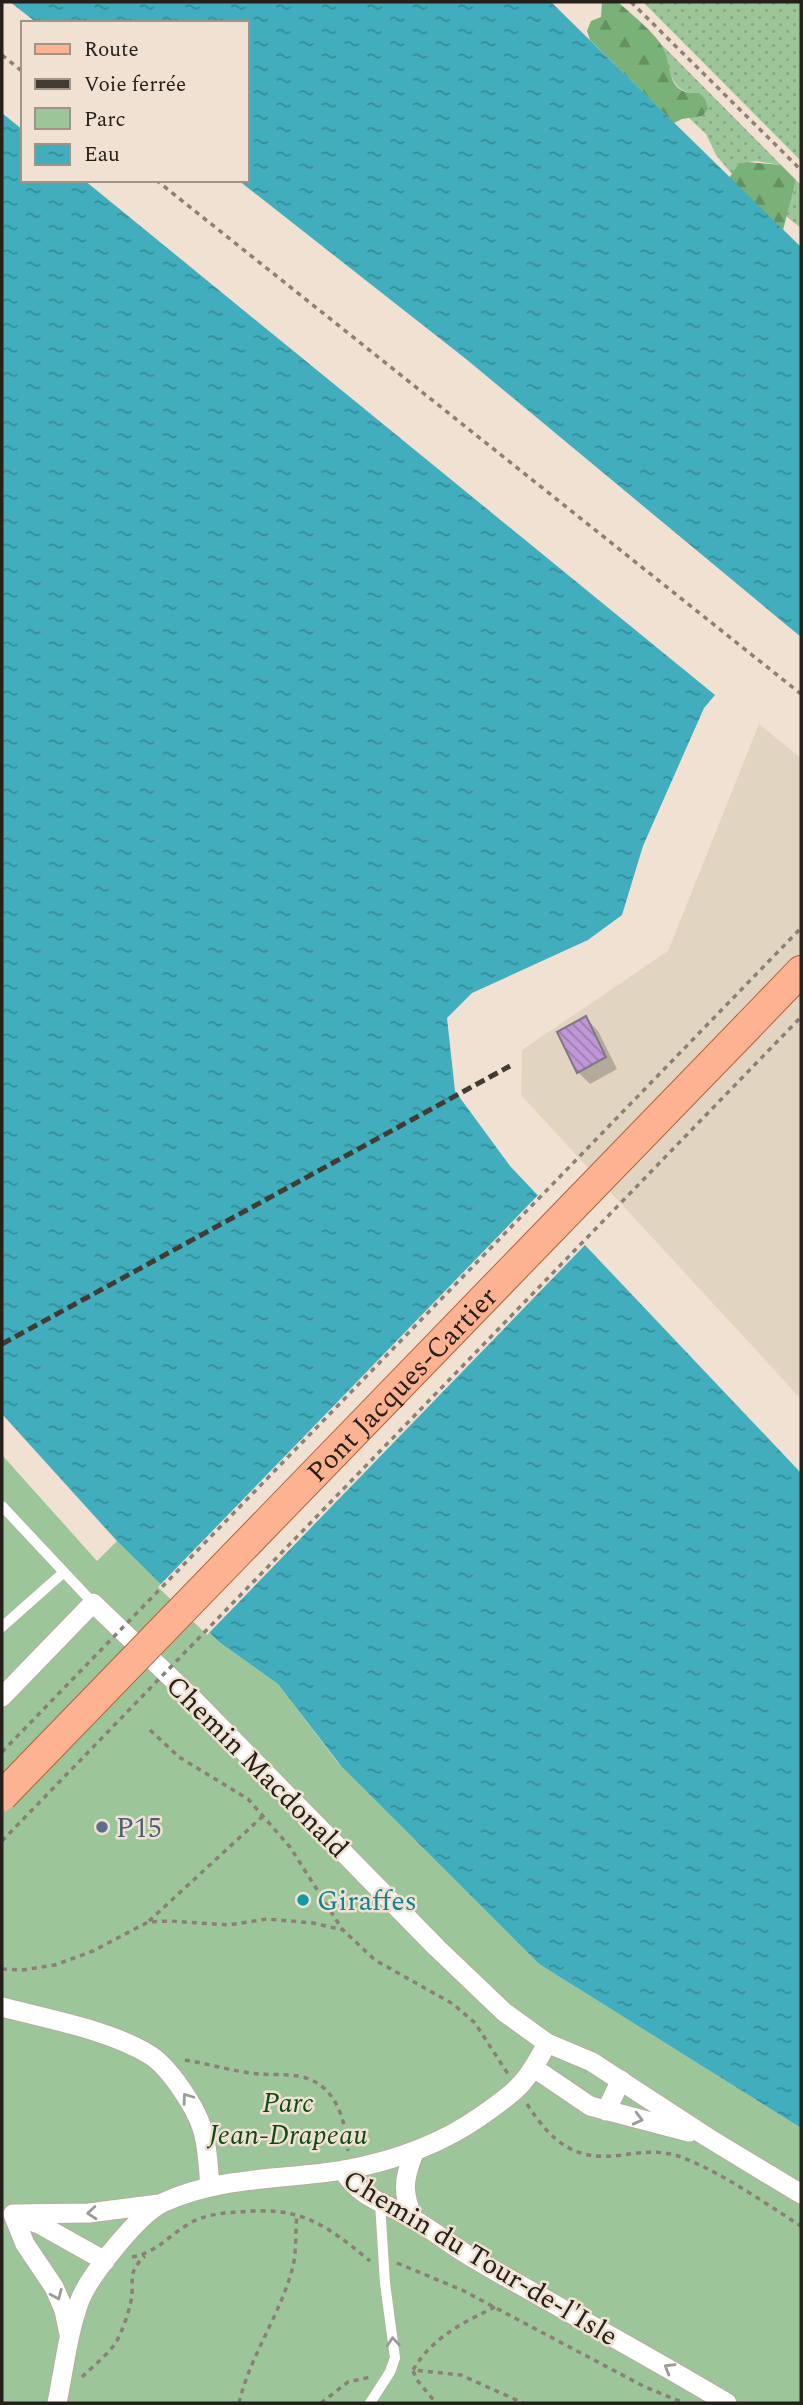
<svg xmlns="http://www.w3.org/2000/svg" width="803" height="2405" font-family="Spectral,serif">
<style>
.industrial{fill:#e1d5c2}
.grass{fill:url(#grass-dots)}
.forest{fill:url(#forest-firs)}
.green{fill:#9cc59a}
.water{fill:url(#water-ripples)}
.pier{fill:#f0e1d2}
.shadow{fill:#0003}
.building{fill:url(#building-back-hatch);stroke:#807786;stroke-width:2}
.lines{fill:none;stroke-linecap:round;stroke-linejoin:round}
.lane-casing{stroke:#b9ac9e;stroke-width:11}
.street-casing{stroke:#b9ac9e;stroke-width:21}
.primary-casing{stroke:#b15f39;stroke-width:32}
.path{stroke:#8a8075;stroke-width:3.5;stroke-dasharray:5 5;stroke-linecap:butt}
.lane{stroke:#fff;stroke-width:10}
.street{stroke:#fff;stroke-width:19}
.primary{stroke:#fdb392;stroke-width:30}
.rail{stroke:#423b34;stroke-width:5;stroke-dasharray:10 5;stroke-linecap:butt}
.primary-bridge-casing{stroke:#b15f39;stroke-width:32;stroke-linecap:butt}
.path-bridge{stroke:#8a8075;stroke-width:3.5;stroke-dasharray:5 5;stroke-linecap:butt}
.primary-bridge{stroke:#fdb392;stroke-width:30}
.oneway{stroke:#9d9b98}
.service-dot{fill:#5c6f8a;stroke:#f0e1d2;stroke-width:2.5}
.culture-dot{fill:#0f9aa8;stroke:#f0e1d2;stroke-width:2.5}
.labels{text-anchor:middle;stroke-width:5;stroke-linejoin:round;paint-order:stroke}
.street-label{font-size:28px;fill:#25201a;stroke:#f0e1d2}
.service-label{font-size:28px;fill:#4e5e75;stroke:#f0e1d2;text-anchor:start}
.culture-label{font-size:28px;fill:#0d838f;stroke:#f0e1d2;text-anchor:start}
.park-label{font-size:28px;font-style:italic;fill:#104912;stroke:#f0e1d2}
</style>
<defs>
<pattern id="grass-dots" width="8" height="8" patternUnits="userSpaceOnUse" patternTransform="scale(1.75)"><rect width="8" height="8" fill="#9cc59a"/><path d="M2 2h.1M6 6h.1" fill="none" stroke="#86a984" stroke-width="1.8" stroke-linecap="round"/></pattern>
<pattern id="forest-firs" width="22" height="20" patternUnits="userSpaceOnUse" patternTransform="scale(1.75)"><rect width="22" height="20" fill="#7ab178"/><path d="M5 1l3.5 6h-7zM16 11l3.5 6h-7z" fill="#649062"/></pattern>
<pattern id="water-ripples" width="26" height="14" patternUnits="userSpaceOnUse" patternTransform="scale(1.75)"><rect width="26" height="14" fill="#41adbd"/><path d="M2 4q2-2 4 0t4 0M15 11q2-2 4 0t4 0" fill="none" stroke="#368c99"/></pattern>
<pattern id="building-back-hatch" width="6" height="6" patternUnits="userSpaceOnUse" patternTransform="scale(1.75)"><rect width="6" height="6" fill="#c198d7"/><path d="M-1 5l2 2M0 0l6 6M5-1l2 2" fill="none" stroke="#9d7cae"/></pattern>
</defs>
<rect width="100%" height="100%" fill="#f0e1d2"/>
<path class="industrial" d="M 759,724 L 801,758 L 801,1399 L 521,1095 L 522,1050 L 668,951 Z"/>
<path class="grass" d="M 643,2 L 801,2 L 801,159 L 799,159 Z
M 662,45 L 781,165 L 756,161 L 739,163 L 732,174 L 716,155 L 706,134 L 688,117 L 702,116 L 699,93 C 669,95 670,67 662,45 Z
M 796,180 L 801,185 L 801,228 L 786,216 Z"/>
<path class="forest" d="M 602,2 L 618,2 C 631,14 654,32 662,46 C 674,67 664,95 699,93 L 705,99 L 708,109 L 702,116 L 682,119 L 674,123 L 590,40 L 587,31 L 591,21 L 601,17 Z
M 747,162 L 781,165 L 796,180 L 783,230 L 729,178 L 739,163 Z"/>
<path class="green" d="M 2,1455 L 97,1561 L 117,1541 L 219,1642 L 278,1684 L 338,1763 L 539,1964 L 801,2128 L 801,2403 L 2,2403 Z"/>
<path class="water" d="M 10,2 L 551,2 L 801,247 L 801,637 L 466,359 L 238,180 L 247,180 L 247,23 L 37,23 Z
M 2,113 L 23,130 L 23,180 L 84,180 L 715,695 L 704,708 L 643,846 L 622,915 L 588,940 L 472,993 L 447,1018 L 455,1091 L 510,1166 L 801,1473 L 801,2128 L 539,1964 L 341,1766 L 278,1684 L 219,1642 L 117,1541 L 2,1414 Z"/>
<path class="pier" d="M 540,1193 L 587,1243 L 207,1635 L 158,1587 Z"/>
<path class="shadow" d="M 586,1018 L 598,1031 L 617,1069 L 590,1084 L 578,1072 Z"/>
<path class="building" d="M 586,1016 L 606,1057 L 577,1073 L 557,1032 Z"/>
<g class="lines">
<defs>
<path id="lane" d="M 2,1506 L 93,1603
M 2,1627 L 64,1572
M 370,2403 L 390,2372 L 395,2358 L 385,2283 L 380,2203"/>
<path id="street" d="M 2,1697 L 93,1603 L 190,1696 L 437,1948 L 504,2012 L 547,2043 L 592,2062 L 707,2137 L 801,2194
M 2,2007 C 47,2019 110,2030 150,2055 C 169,2067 195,2106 202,2128 C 208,2146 208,2167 210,2186
M 534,2068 L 590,2106 L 689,2132
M 606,2111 L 621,2080
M 414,2153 C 403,2180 402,2193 414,2220
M 343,2170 C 359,2199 389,2204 415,2220 C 437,2233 456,2249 478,2261 C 561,2309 645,2354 727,2403
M 13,2214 L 89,2213 L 159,2204
M 13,2214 L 25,2244 L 54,2287 L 64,2310 L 69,2334
M 22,2218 L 39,2224 L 105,2261
M 57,2403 C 64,2369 68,2332 80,2300 C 90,2275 138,2215 162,2203 C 219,2176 283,2180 344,2170 C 394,2161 440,2145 481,2116 C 517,2091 527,2083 547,2043"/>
<path id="primary" d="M 749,1025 L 801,971"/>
</defs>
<use href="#lane" class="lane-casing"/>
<use href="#street" class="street-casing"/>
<use href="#primary" class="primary-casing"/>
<path class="path" d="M 631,2 L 801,170
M 2,55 L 23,72
M 156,180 L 801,694
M 150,1730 L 179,1757 L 248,1799 L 290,1847 L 342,1929
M 149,1921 L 263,1816
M 2,1969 L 22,1970 L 55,1965 L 93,1951 L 148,1922 L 170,1921 L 229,1925 L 267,1919 L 313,1923 L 343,1930 L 375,1960 L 453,2004 L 475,2023 L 508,2074
M 185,2060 C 210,2064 235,2072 260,2074 C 272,2075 286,2074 298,2076 C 336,2083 345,2118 348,2151
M 527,2104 C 552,2142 574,2162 623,2155 C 641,2152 663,2150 681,2157 C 723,2173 763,2202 801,2226
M 132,2257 C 156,2253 167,2237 187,2225 C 202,2215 221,2213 239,2212 C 300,2206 324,2223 370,2261
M 397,2263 L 462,2290 L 645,2387 L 684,2403
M 495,2307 C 462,2323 432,2338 413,2370 L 461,2375 L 523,2403
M 413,2371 L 417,2380 L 436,2403
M 82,2377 C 96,2363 114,2351 121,2332 C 125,2323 129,2311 131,2301 C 135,2280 126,2273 145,2256
M 239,2403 C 250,2356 279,2317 292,2270 C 297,2253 295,2233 297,2215
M 321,2403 L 348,2382 L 371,2377"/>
<use href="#lane" class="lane"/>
<use href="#street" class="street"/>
<use href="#primary" class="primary"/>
<path class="rail" d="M 2,1344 L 510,1066"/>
<defs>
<g id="primary-bridge">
<path id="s1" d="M 2,1796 L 749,1025"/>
</g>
</defs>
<use href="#primary-bridge" class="primary-bridge-casing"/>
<path class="path-bridge" d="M 2,1752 L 801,928
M 2,1841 L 801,1017"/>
<use href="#primary-bridge" class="primary-bridge"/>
</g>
<defs><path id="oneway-chevron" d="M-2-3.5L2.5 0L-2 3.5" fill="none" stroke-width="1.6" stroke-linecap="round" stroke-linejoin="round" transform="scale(1.75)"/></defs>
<g class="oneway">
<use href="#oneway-chevron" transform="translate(187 2098) rotate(-126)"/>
<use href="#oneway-chevron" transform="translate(638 2119) rotate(14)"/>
<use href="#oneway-chevron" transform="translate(92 2213) rotate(175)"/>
<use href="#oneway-chevron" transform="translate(57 2295) rotate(66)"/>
<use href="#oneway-chevron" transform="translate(393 2342) rotate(-94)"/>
<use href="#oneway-chevron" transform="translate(669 2368) rotate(-149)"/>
</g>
<circle class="service-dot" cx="102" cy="1827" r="7"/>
<circle class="culture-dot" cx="303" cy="1900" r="7"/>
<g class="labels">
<g class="street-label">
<text dy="10" stroke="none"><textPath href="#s1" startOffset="574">Pont Jacques-Cartier</textPath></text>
<text transform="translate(258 1766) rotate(45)" y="10">Chemin Macdonald</text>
<text transform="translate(481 2257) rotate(31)" y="10">Chemin du Tour-de-l'Isle</text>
</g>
<g class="service-label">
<text x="116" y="1837">P15</text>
</g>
<g class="culture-label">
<text x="317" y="1910">Giraffes</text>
</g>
<g class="park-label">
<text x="288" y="2112">Parc<tspan x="288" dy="32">Jean-Drapeau</tspan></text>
</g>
</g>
<rect width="803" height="2405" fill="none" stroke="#25201a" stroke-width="7"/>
<rect x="21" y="21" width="228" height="161" fill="#f0e1d2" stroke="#9f9488" stroke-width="2"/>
<rect x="35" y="44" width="35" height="10" fill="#fdb392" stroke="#9f9488" stroke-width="2"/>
<text x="84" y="56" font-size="21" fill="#25201a">Route</text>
<rect x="35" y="79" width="35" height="10" fill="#423b34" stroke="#9f9488" stroke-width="2"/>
<text x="84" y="91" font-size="21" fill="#25201a">Voie ferrée</text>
<rect x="35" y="108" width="35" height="21" fill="#9cc59a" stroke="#9f9488" stroke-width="2"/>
<text x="84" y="126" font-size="21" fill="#25201a">Parc</text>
<rect x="35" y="144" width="35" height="21" fill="url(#water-ripples)" stroke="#9f9488" stroke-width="2"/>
<text x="84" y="161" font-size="21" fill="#25201a">Eau</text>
</svg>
